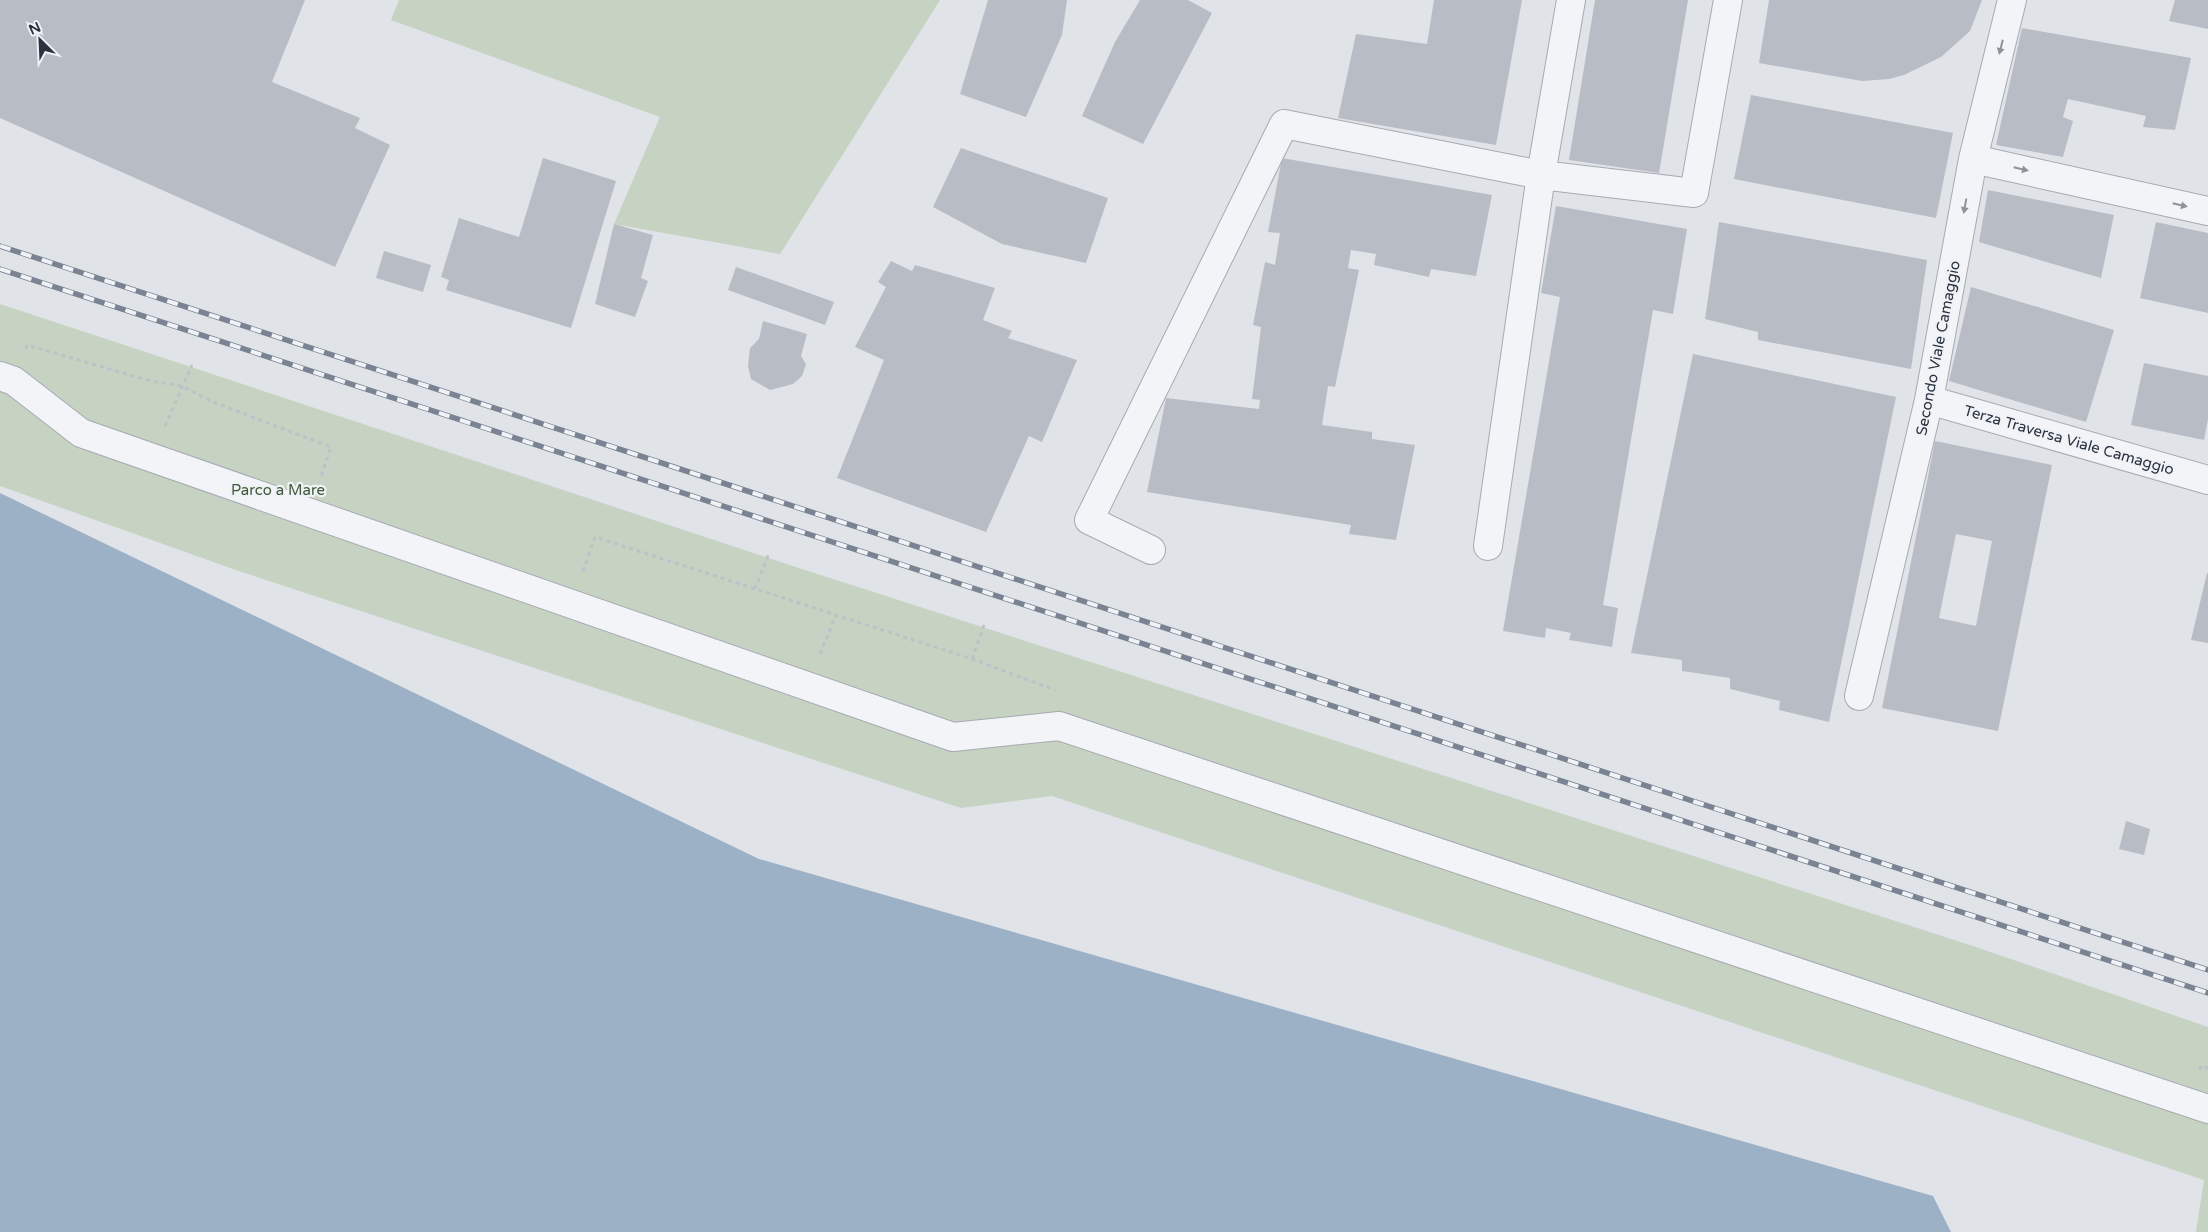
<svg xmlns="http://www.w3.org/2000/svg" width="2208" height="1232" font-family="'Varela Round',sans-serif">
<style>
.green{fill:#c6d2c2}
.water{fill:#9db1c6}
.building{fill:#b8bdc5;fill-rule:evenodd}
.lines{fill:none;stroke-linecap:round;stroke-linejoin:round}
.minor-casing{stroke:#a6aab2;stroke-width:30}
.path{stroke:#bfc1c7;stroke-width:3;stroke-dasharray:4 4;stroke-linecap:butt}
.minor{stroke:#f3f4f7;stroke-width:28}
.rail-casing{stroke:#7a8391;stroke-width:5.5}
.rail{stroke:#eff2f6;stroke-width:4;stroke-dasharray:11;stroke-linecap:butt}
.oneway{fill:#8e929b}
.labels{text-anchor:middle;stroke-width:4.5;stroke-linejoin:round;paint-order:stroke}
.street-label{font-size:15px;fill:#2a313f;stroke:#eff2f6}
.park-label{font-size:15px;fill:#3e5938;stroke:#eff2f6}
</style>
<rect width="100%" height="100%" fill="#e0e3e8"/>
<path class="green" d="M 399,0 L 940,0 L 780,254 L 614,224 L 660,117 L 391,20 Z
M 0,304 L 805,570 L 1973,946 L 2208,1027 L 2208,1232 L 2196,1232 L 2204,1180 L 1052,796 L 961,808 L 236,570 L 0,486 Z"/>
<path class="water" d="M 0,493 L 759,859 L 1933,1196 L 1951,1232 L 0,1232 Z"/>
<path class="building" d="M 0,0 L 305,0 L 272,82 L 360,118 L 355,128 L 390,145 L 335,267 L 0,118 Z
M 988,0 L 1067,0 L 1062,35 L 1026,117 L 960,94 Z
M 1140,0 L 1188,0 L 1212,13 L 1143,144 L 1082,116 L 1115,42 Z
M 1434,0 L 1522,0 L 1496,145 L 1338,118 L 1356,34 L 1427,44 Z
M 1595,0 L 1688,0 L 1659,173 L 1569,160 Z
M 1769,0 L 1982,0 L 1970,31 L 1941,57 L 1904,75 L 1889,79 L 1862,81 L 1759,63 Z
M 2175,0 L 2208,0 L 2208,29 L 2169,21 Z
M 2022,28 L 2191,58 L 2175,130 L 2143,127 L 2146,116 L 2068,99 L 2063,117 L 2073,121 L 2063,157 L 1996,145 Z
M 1751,95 L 1953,133 L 1936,218 L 1734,179 Z
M 961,148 L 1108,198 L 1086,263 L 1002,244 L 933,207 Z
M 543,158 L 616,181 L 571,328 L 446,290 L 449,280 L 441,277 L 459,218 L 519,237 Z
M 1282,158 L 1492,195 L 1476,276 L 1431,269 L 1429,277 L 1374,265 L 1376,254 L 1351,250 L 1348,268 L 1359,270 L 1335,387 L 1328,386 L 1322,425 L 1372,432 L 1372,439 L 1415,445 L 1396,540 L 1349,534 L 1351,525 L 1147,492 L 1166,398 L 1259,409 L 1260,400 L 1252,399 L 1261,327 L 1253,325 L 1265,262 L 1275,265 L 1280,233 L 1268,232 Z
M 1988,190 L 2114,215 L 2101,278 L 1979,242 Z
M 1556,206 L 1687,229 L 1673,314 L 1653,310 L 1603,605 L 1618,608 L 1612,647 L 1569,640 L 1571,633 L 1546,628 L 1545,638 L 1503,631 L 1560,297 L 1541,293 Z
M 1719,222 L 1927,260 L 1911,369 L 1758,340 L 1758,332 L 1705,319 Z
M 2156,222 L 2208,233 L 2208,313 L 2140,298 Z
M 614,224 L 653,235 L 641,278 L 648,281 L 635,317 L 595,304 Z
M 384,251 L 431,265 L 423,292 L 376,278 Z
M 891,261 L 912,271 L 915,265 L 995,288 L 983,320 L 1012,331 L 1008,338 L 1077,360 L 1042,442 L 1029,436 L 986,532 L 837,478 L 884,360 L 855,347 L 886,287 L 878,282 Z
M 736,267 L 834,302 L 825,325 L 728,290 Z
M 1971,287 L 2114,330 L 2086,422 L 1949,381 Z
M 763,321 L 807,334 L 801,356 L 806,364 L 802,376 L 793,384 L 770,390 L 751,379 L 748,366 L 750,348 L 759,339 Z
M 1693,354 L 1896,397 L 1829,722 L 1779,710 L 1780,701 L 1730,689 L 1730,678 L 1682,671 L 1682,660 L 1631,653 Z
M 2144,363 L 2208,376 L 2208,419 L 2204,440 L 2131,425 Z
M 1935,441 L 2052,465 L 1998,731 L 1882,708 ZM 1956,534 L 1992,541 L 1976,626 L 1939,618 Z
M 2207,573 L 2208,573 L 2208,643 L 2191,640 Z
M 2126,821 L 2150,829 L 2144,855 L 2119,849 Z"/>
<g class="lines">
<defs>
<path id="minor" d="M 1973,159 L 2208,211
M 0,376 L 14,381 L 81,433 L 953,737 L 1059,726 L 2208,1109
M 1929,400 L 2208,480
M 1488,546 L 1541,175 L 1571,0
M 1151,550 L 1089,520 L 1284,124 L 1541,175 L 1694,193 L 1728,0
M 1859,696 L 1929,400 L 1973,159 L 2012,0"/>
</defs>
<use href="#minor" class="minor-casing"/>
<path class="path" d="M 26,349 L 27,345 L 151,381 L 182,386 L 213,402 L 331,447 L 320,479
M 165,426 L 192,365
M 583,571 L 595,537 L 972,659 L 1055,690
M 755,589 L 769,553
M 820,654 L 836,615
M 972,659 L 984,625
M 2200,1070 L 2201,1066 L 2208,1068"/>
<use href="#minor" class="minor"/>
<defs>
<path id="rail" d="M 0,246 L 2208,970
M 0,269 L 2208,993"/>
</defs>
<use href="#rail" class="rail-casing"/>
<use href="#rail" class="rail"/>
</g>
<defs><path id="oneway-solid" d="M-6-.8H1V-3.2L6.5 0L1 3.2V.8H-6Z" transform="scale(1.25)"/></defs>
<g class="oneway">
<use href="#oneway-solid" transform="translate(2001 47) rotate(104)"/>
<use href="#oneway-solid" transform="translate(2021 169) rotate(13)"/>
<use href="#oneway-solid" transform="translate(2180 205) rotate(13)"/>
<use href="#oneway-solid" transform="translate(1965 206) rotate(100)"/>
</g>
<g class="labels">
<g class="street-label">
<text transform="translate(1938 348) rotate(-79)" y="5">Secondo Viale Camaggio</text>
<text transform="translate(2069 440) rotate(16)" y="5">Terza Traversa Viale Camaggio</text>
</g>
<g class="park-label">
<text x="278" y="495">Parco a Mare</text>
</g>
</g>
<g transform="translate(40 40) rotate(336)" stroke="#eff2f6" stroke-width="4" paint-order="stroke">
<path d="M0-4L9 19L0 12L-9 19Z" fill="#2a313f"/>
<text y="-8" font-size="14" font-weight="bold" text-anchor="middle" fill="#2a313f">N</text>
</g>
</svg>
